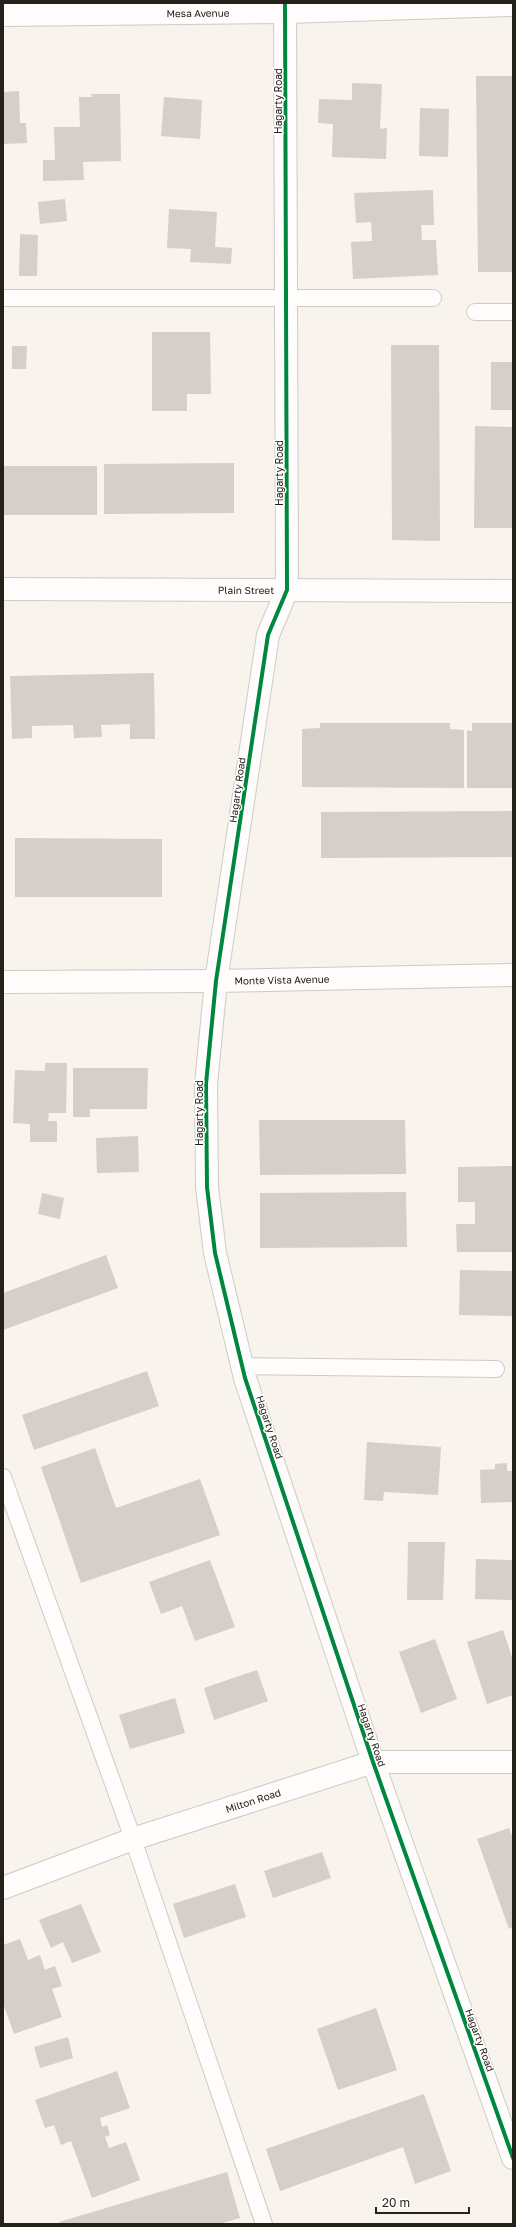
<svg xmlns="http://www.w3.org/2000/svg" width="516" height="2227" font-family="'Golos Text',sans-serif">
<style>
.building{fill:#d4cfc8}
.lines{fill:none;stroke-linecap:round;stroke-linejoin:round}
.lane-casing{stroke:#cfcac3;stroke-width:18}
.street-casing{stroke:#cfcac3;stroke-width:24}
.lane{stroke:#fefdfc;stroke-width:16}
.street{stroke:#fefdfc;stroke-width:22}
.cycleway-casing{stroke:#fff;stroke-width:6}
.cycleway{stroke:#00873e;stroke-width:4}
.labels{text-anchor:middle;stroke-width:3;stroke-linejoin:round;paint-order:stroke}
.street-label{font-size:10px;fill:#252018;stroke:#fff}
</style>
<rect width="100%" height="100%" fill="#f8f3ec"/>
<path class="building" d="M 476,76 L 513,76 L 513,272 L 478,272 Z
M 352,83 L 382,84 L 380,129 L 387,128 L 386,159 L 332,157 L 333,124 L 318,123 L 319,99 L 352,100 Z
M 19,91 L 20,123 L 26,123 L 27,143 L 3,144 L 3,92 Z
M 91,94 L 120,94 L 121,161 L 83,162 L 84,180 L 43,181 L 43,160 L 55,160 L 54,127 L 80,127 L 79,97 L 92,97 Z
M 164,97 L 202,100 L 200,139 L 161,136 Z
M 420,108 L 449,109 L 448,157 L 419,156 Z
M 433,190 L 434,225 L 421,225 L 422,240 L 436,240 L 438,275 L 353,279 L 351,242 L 372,241 L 371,222 L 356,223 L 354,193 Z
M 65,199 L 67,221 L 40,224 L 38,202 Z
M 169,209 L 217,212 L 215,247 L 232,248 L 231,264 L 190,262 L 191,249 L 167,248 Z
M 20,234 L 38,235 L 37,276 L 19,276 Z
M 152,332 L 210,332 L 211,394 L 187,394 L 187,411 L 152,411 Z
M 391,345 L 439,345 L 440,541 L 392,540 Z
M 12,346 L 27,346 L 26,369 L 12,369 Z
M 491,362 L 513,362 L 513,410 L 491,410 Z
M 475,426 L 513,427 L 513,528 L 474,528 Z
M 234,463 L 234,513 L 104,514 L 104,464 Z
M 3,466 L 97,466 L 97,515 L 3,515 Z
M 154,673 L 155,739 L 130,739 L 130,724 L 101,725 L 102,737 L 74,738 L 73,725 L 32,726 L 32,738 L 12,739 L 10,676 Z
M 320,723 L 450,723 L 450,729 L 464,730 L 464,788 L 302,787 L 302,729 L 320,728 Z
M 472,723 L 513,723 L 513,788 L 467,788 L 467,730 L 472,731 Z
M 513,811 L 513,857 L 321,858 L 321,812 Z
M 15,838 L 162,839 L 162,897 L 15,897 Z
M 45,1063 L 67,1063 L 66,1113 L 49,1113 L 48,1121 L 57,1121 L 57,1142 L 30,1142 L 30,1124 L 13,1123 L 15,1070 L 45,1071 Z
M 73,1068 L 148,1068 L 147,1109 L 90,1109 L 90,1117 L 73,1117 Z
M 259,1120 L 405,1120 L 406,1174 L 260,1175 Z
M 138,1136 L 139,1172 L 97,1173 L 96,1138 Z
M 513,1166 L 513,1252 L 457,1252 L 456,1224 L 475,1224 L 475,1202 L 458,1202 L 458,1167 Z
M 406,1192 L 407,1247 L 260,1248 L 260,1193 Z
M 42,1193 L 64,1198 L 60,1219 L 38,1214 Z
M 106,1255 L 118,1288 L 3,1330 L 3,1293 Z
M 460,1270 L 513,1271 L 513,1316 L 459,1315 Z
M 147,1371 L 159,1406 L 34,1450 L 22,1415 Z
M 367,1442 L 441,1447 L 438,1495 L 384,1492 L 383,1501 L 364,1500 Z
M 95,1448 L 116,1508 L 200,1479 L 220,1535 L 81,1583 L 41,1467 Z
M 507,1463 L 507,1471 L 513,1471 L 513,1502 L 481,1503 L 480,1470 L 495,1469 L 495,1464 Z
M 408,1542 L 445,1542 L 443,1600 L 407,1600 Z
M 476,1559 L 513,1560 L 513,1600 L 475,1599 Z
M 210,1560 L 235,1627 L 195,1641 L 182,1606 L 161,1614 L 149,1582 Z
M 503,1630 L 513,1660 L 513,1695 L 487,1704 L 467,1642 Z
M 435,1639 L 457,1699 L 421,1713 L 399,1652 Z
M 257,1670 L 268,1701 L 214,1720 L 204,1688 Z
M 175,1698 L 185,1733 L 130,1749 L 119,1715 Z
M 509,1828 L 513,1839 L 513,1927 L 509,1929 L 477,1839 Z
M 322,1852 L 331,1878 L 273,1898 L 264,1871 Z
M 235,1884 L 246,1917 L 184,1938 L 173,1904 Z
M 81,1904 L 101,1952 L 72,1963 L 63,1942 L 51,1948 L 39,1920 Z
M 20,1939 L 28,1960 L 40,1955 L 45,1970 L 55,1966 L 62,1986 L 52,1989 L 62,2017 L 14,2034 L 3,2003 L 3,1945 Z
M 376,2008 L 397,2070 L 338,2090 L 317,2029 Z
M 68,2037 L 73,2058 L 40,2068 L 34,2047 Z
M 117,2071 L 130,2108 L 100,2118 L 102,2127 L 107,2125 L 110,2135 L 105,2137 L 109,2148 L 126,2142 L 140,2180 L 92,2198 L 71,2141 L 61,2145 L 54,2125 L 45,2128 L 35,2100 Z
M 424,2094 L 451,2171 L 415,2184 L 403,2147 L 280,2191 L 266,2149 Z
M 227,2172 L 240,2218 L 219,2224 L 60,2224 L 59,2222 Z"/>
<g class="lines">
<defs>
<path id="lane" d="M 3,298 L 433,298
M 475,312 L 513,312
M 242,1366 L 496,1369
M 3,1477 L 133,1839 L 264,2224"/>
<g id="street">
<path d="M 285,3 L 287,590 L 268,635 L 216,981 L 206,1084 L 207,1187 L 215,1253 L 245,1378 L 373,1762 L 513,2158"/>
<path id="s1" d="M 3,15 L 286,12 L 513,5"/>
<path id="s2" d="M 3,589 L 513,591"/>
<path id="s3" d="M 3,982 L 216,981 L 513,975"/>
<path id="s4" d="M 3,1888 L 133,1839 L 373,1762 L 513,1762"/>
</g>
</defs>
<use href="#lane" class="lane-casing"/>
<use href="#street" class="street-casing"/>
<use href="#lane" class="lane"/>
<use href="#street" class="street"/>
<defs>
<path id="cycleway" d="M 285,3 L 287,590 L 268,635 L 216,981 L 206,1084 L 207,1187 L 215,1253 L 245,1378 L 373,1762 L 513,2158"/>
</defs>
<use href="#cycleway" class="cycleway-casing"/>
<use href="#cycleway" class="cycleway"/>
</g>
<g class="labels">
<g class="street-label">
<text dy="4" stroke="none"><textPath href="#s1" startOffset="195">Mesa Avenue</textPath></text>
<text transform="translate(278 101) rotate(-90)" y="4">Hagarty Road</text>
<text transform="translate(279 473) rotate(-90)" y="4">Hagarty Road</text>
<text dy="4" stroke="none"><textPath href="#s2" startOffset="243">Plain Street</textPath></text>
<text transform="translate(237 790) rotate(-82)" y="4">Hagarty Road</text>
<text dy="4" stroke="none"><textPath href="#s3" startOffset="279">Monte Vista Avenue</textPath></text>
<text transform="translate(199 1113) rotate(-90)" y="4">Hagarty Road</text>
<text transform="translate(270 1427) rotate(72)" y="4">Hagarty Road</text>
<text transform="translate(372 1735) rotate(71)" y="4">Hagarty Road</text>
<text dy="4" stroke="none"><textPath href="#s4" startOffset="265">Milton Road</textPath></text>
<text transform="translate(480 2040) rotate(70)" y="4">Hagarty Road</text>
</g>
</g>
<rect width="516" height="2227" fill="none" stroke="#252018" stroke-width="8"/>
<path d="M376 2207v6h93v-6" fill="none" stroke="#252018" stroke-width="2"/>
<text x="382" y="2207" font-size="12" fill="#252018" stroke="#ffffff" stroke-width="3" paint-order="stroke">20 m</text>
</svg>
